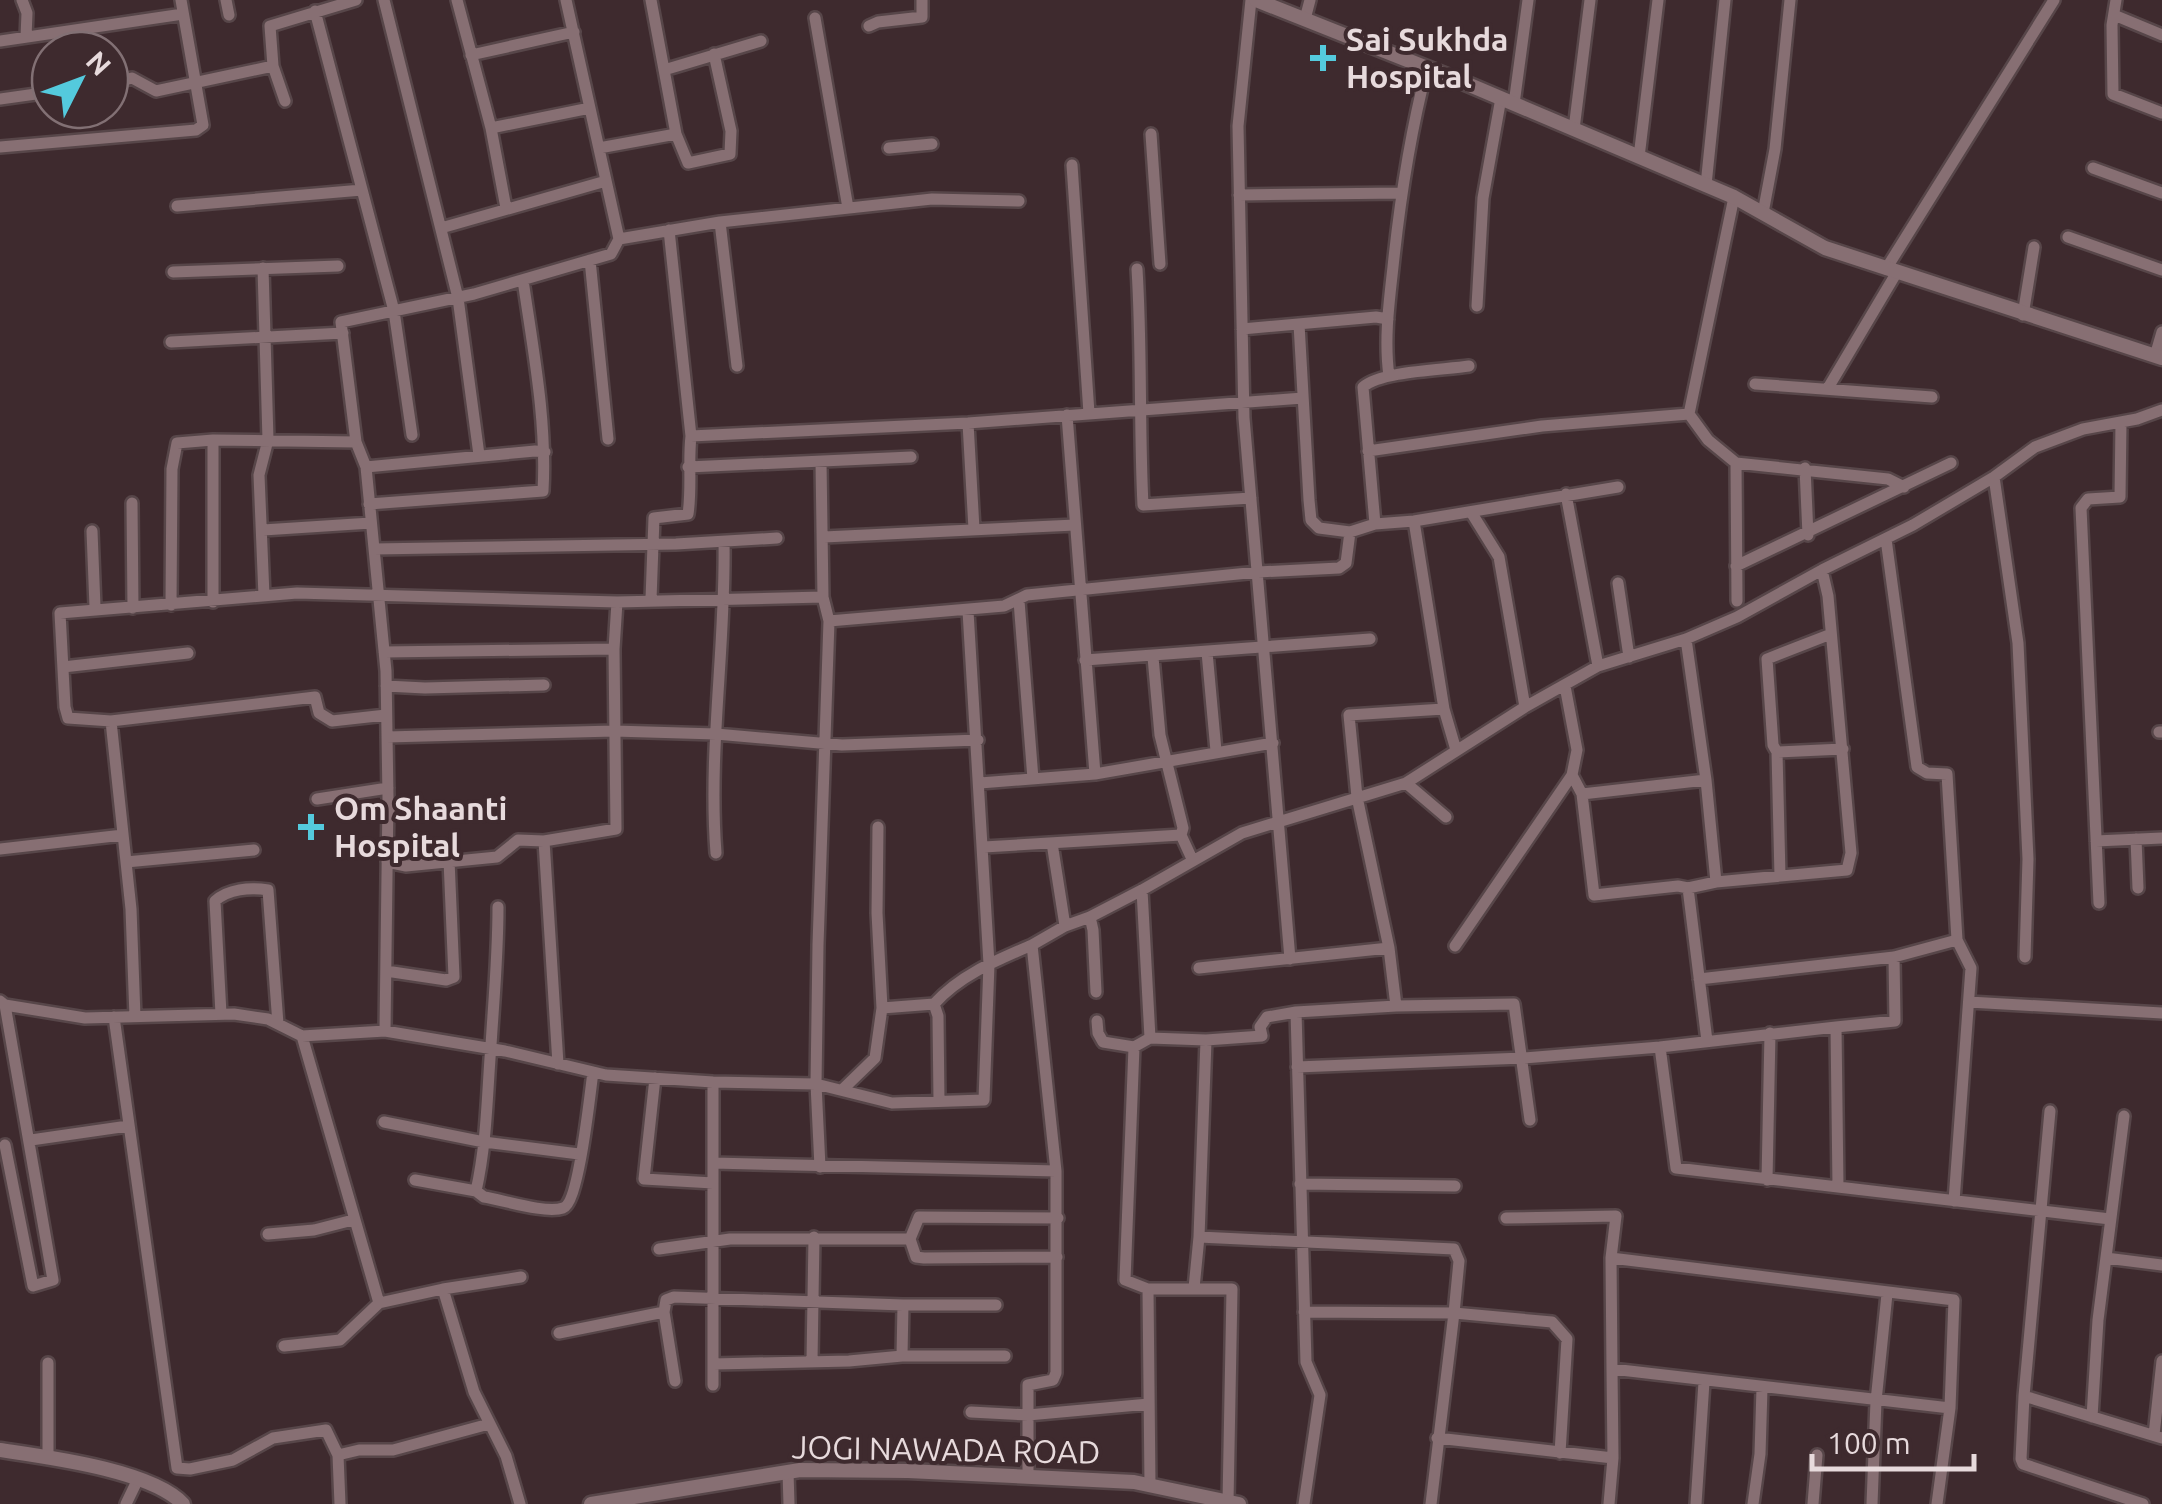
<svg xmlns="http://www.w3.org/2000/svg" width="2162" height="1504" font-family="Ubuntu,sans-serif">
<style>
.lines{fill:none;stroke-linecap:round;stroke-linejoin:round}
.minor-casing{stroke:#574649;stroke-width:16}
.tertiary-casing{stroke:#574649;stroke-width:19}
.minor{stroke:#876f73;stroke-width:11}
.tertiary{stroke:#876f73;stroke-width:14}
.poi-dot{fill:#54cadd;stroke:#3e2a2e;stroke-width:4}
.labels{text-anchor:middle;stroke-width:8;stroke-linejoin:round;paint-order:stroke}
.poi-label{font-size:32px;font-weight:bold;fill:#e7dadc;stroke:#3e2a2e;text-anchor:start}
.street-label{font-size:32px;fill:#e7dadc;stroke:#3e2a2e}
</style>
<rect width="100%" height="100%" fill="#3e2a2e"/>
<g class="lines">
<defs>
<path id="minor" d="M 22,0 L 27,13 L 26,37
M 226,0 L 229,15
M 384,0 L 458,298 L 479,455
M 457,0 L 491,128 L 506,208
M 651,0 L 676,134 L 688,163 L 730,154 L 731,131 L 714,54
M 1251,0 L 1238,126 L 1244,418 L 1290,959
M 2116,0 L 2112,25 L 2113,94 L 2162,113
M 315,11 L 394,311 L 412,435
M 2114,15 L 2162,35
M 815,18 L 848,208
M 1305,19 L 1310,0
M 869,26 L 878,22 L 922,17 L 922,0
M 0,41 L 183,14
M 471,55 L 574,32
M 664,70 L 761,41
M 110,84 L 132,78 L 156,91 L 273,66
M 0,99 L 50,92
M 285,101 L 273,66 L 270,26 L 356,0
M 1514,104 L 1528,0
M 491,128 L 590,108
M 1574,129 L 1590,0
M 1151,134 L 1160,264
M 0,147 L 196,130 L 203,125 L 181,0
M 599,148 L 676,134
M 889,148 L 932,144
M 1639,157 L 1658,0
M 1072,165 L 1089,413
M 2093,168 L 2162,193
M 1706,185 L 1725,0
M 1239,195 L 1401,193
M 177,206 L 362,190
M 1763,213 L 1775,149 L 1790,0
M 720,222 L 737,366
M 441,228 L 606,181
M 2068,237 L 2162,270
M 619,239 L 720,222 L 932,199 L 1019,201
M 590,260 L 608,439
M 263,268 L 268,440 L 259,475 L 264,596
M 1137,269 C 1142,348 1139,426 1143,505 L 1251,498
M 1886,269 L 2054,0
M 173,272 L 338,266
M 1477,306 L 1483,198 L 1501,98
M 2023,315 L 2034,247
M 1299,324 L 1309,500 L 1311,520 L 1319,528 L 1350,532 L 1375,524 L 1414,521 L 1618,487
M 1242,329 L 1376,317 L 1388,319
M 171,342 L 343,333
M 2155,356 L 2162,332
M 1389,376 C 1384,340 1389,303 1393,267 C 1400,199 1410,134 1427,68
M 1755,384 L 1932,397
M 1828,388 L 1897,272
M 1689,414 L 1734,197
M 1067,415 L 1095,774
M 968,423 L 974,529
M 691,436 L 968,423 L 1303,398
M 213,440 L 213,602
M 1368,451 L 1542,426 L 1689,414 L 1708,440 L 1736,463 L 1888,479 L 1904,487
M 1736,463 L 1737,601
M 366,467 L 535,451 L 545,452
M 688,467 L 911,457
M 1805,468 L 1808,535
M 1994,477 L 2018,643 L 2028,859 L 2025,957
M 1566,494 L 1598,666
M 132,503 L 133,608
M 369,504 L 543,491 C 547,420 533,350 523,280
M 1471,512 L 1499,557 L 1525,707
M 1414,521 L 1444,709 L 1456,750
M 1375,524 L 1363,387 C 1381,371 1442,370 1469,366
M 263,530 L 371,523
M 92,531 L 95,607
M 824,537 L 1075,525
M 1886,539 L 1917,767 L 1927,773 L 1947,774 L 1957,940 L 1971,968 L 1954,1201
M 374,549 L 676,544 L 777,538
M 1736,566 L 1951,463
M 1618,583 L 1629,657
M 651,599 L 654,518 L 688,514 C 692,488 688,462 691,436 L 669,230
M 1019,601 L 1033,779
M 171,605 L 172,469 L 177,443 L 213,440 L 356,442
M 829,621 L 1004,606 L 1027,595 L 1258,572 L 1339,568 L 1346,563 L 1350,532
M 1686,639 L 1706,780 L 1716,882
M 384,652 L 614,649
M 1207,652 L 1216,751
M 1153,657 L 1160,735 L 1183,828 L 1181,835 L 1192,859
M 1085,660 L 1370,639
M 63,667 L 188,653
M 386,686 L 425,688 L 544,685
M 386,715 L 332,721 L 319,713 L 315,697 L 111,721 L 68,718 L 65,707 L 60,613 L 297,593 L 617,602 L 823,597
M 111,721 L 131,909 L 135,1017
M 2159,732 L 2162,732
M 387,737 L 614,731 L 716,734 L 842,745 L 978,740
M 1777,752 L 1843,749
M 1572,775 L 1582,794 L 1594,895 L 1678,886 L 1688,888 L 1716,882 L 1847,870 L 1851,853 L 1828,596 L 1822,570
M 980,783 L 1095,774 L 1273,743
M 1406,783 L 1446,817
M 1582,794 L 1706,780
M 317,799 L 388,788
M 388,814 L 453,812
M 2136,839 L 2138,888
M 544,841 L 558,1064
M 2096,841 L 2162,838
M 1052,843 L 1065,926
M 984,847 L 1181,835
M 0,849 L 123,835
M 716,853 C 708,749 726,645 724,542
M 126,862 L 254,850
M 387,862 L 406,866 L 497,857 L 518,840 L 544,841 L 616,829 L 614,649 L 617,602
M 1780,876 L 1777,752 L 1773,745 L 1767,659 L 1831,634
M 1688,888 L 1707,1041
M 1142,890 L 1150,1038
M 2099,903 L 2081,508 L 2088,499 L 2120,497 L 2121,422
M 1090,917 L 1093,930 L 1096,992
M 1032,945 L 1065,926 L 1090,917 L 1142,890 L 1242,833 L 1406,783 L 1525,707 L 1598,666 L 1686,639 L 1737,617 L 1822,570 L 1913,525 L 1994,477 L 2035,447 L 2083,429 L 2137,419 L 2162,410
M 1455,946 L 1572,775 L 1577,750 L 1565,686
M 1894,957 L 1895,1021 L 1836,1027 L 1838,1187 L 2110,1219
M 1199,968 L 1389,948
M 386,971 L 446,980 L 454,977 L 449,860
M 1699,979 L 1894,957 L 1957,940
M 0,1001 L 5,1005 L 85,1018 L 234,1014 L 268,1019 L 302,1036 L 385,1031 L 505,1051 L 606,1075 L 713,1082 L 816,1084 L 892,1103 L 984,1100 L 989,964 L 968,611
M 1969,1002 L 2162,1013
M 934,1004 L 938,1016 L 939,1101
M 1396,1006 L 1514,1004 L 1530,1120
M 882,1008 L 934,1004 C 960,975 997,960 1032,945 L 1056,1171 L 1056,1373 L 1053,1380 L 1028,1385 L 1028,1476
M 1296,1012 L 1306,1362 L 1320,1395 L 1304,1504
M 221,1014 L 215,901 C 228,889 250,887 268,890 L 278,1024
M 114,1017 L 177,1468 L 190,1469 L 233,1460 L 273,1438 L 326,1430 L 338,1455 L 340,1504
M 1097,1021 L 1098,1033 L 1103,1042 L 1134,1047 L 1150,1038 L 1206,1040 L 1262,1036 L 1260,1027 L 1267,1017 L 1296,1012 L 1396,1006 L 1389,948 L 1357,797 L 1349,715 L 1444,709
M 385,1031 L 388,798 L 386,671 L 366,467 L 356,442 L 341,322 L 474,294 L 611,254 L 619,239 L 566,0
M 302,1036 L 379,1303 L 443,1289 L 474,1392 L 506,1456 L 520,1504
M 1134,1047 L 1125,1280 L 1148,1289 L 1232,1289 L 1228,1502
M 1660,1047 L 1676,1168 L 1838,1187
M 1297,1067 L 1523,1058 L 1660,1047 L 1836,1027
M 655,1078 L 644,1179 L 713,1183
M 713,1082 L 713,1385
M 842,1090 L 875,1058 L 882,1008 L 877,913 L 878,827
M 2050,1111 L 2024,1396 L 2162,1438
M 384,1122 L 484,1142 L 579,1154
M 31,1140 L 128,1126
M 5,1145 L 33,1286 L 53,1280 L 5,1005
M 713,1163 L 1056,1171
M 820,1167 L 816,1084 L 818,945 L 829,621 L 823,597 L 821,462
M 415,1180 L 476,1191 L 484,1197 C 503,1200 546,1214 563,1208 C 579,1203 590,1093 593,1072
M 1767,1180 L 1770,1033
M 1300,1184 L 1455,1186
M 476,1191 C 487,1142 487,1094 491,1045 C 494,998 498,954 498,907
M 1506,1218 L 1616,1216 L 1611,1258 L 1612,1369 L 1950,1408
M 268,1234 L 314,1230 L 353,1220
M 1199,1237 L 1454,1249 L 1459,1261 L 1454,1313 L 1431,1504
M 659,1249 L 730,1239 L 910,1239
M 1057,1257 L 924,1258 L 916,1257 L 910,1239 L 919,1217 L 1058,1218
M 1611,1258 L 1954,1300 L 1950,1408 L 1937,1504
M 2106,1258 L 2162,1265
M 1194,1288 L 1199,1237 L 1206,1040
M 443,1289 L 521,1277
M 1148,1289 L 1150,1486
M 1304,1312 L 1454,1313 L 1552,1322 L 1567,1339 L 1560,1453
M 559,1333 L 664,1312
M 284,1346 L 340,1340 L 379,1303
M 902,1356 L 903,1305
M 812,1361 L 814,1237
M 713,1364 L 849,1361 L 902,1356 L 1005,1356
M 675,1381 L 664,1312 L 666,1300 L 674,1297 L 903,1305 L 996,1305
M 2024,1396 L 2021,1459 L 2023,1464 L 2143,1504
M 971,1412 L 1028,1415 L 1149,1404
M 2092,1417 L 2098,1320 L 2124,1116
M 2154,1435 L 2162,1361
M 1437,1438 L 1613,1458
M 338,1455 L 359,1450 L 393,1450 L 489,1424
M 48,1457 L 48,1363
M 788,1472 L 789,1504
M 126,1504 L 138,1479
M 1609,1504 L 1613,1458 L 1612,1369
M 1696,1504 L 1704,1382
M 1753,1504 L 1760,1454 L 1762,1388
M 1813,1504 L 1817,1455
M 1872,1504 L 1876,1401 L 1887,1294"/>
<path id="tertiary" d="M 1256,0 L 1465,83 L 1734,197 L 1825,248 L 2162,358
M 0,1450 C 46,1457 151,1470 183,1504
M 591,1504 L 800,1470 L 908,1471 L 1134,1482 L 1239,1504"/>
</defs>
<use href="#minor" class="minor-casing"/>
<use href="#tertiary" class="tertiary-casing"/>
<use href="#minor" class="minor"/>
<use href="#tertiary" class="tertiary"/>
</g>
<g class="poi-dot">
<path d="M1318 43h10v10h10v10h-10v10h-10v-10h-10v-10h10z"/>
<path d="M306 812h10v10h10v10h-10v10h-10v-10h-10v-10h10z"/>
</g>
<g class="labels">
<g class="poi-label">
<text x="1346" y="51">Sai Sukhda<tspan x="1346" dy="37">Hospital</tspan></text>
<text x="334" y="820">Om Shaanti<tspan x="334" dy="37">Hospital</tspan></text>
</g>
<g class="street-label">
<text transform="translate(946 1450) rotate(1)" y="11">JOGI NAWADA ROAD</text>
</g>
</g>
<g transform="translate(80 80) rotate(48)"><circle r="48" fill="#3e2a2e" stroke="#827074" stroke-width="2.5"/>
<path d="M0-8L18 38L0 25L-18 38Z" fill="#54cadd"/>
<text y="-15" font-size="28" font-weight="bold" text-anchor="middle" fill="#e7dadc">N</text>
</g>
<path d="M1812 1454v15h162v-15" fill="none" stroke="#e7dadc" stroke-width="5"/>
<text x="1827" y="1454" font-size="30" fill="#e7dadc" stroke="#3e2a2e" stroke-width="8" paint-order="stroke">100 m</text>
</svg>
